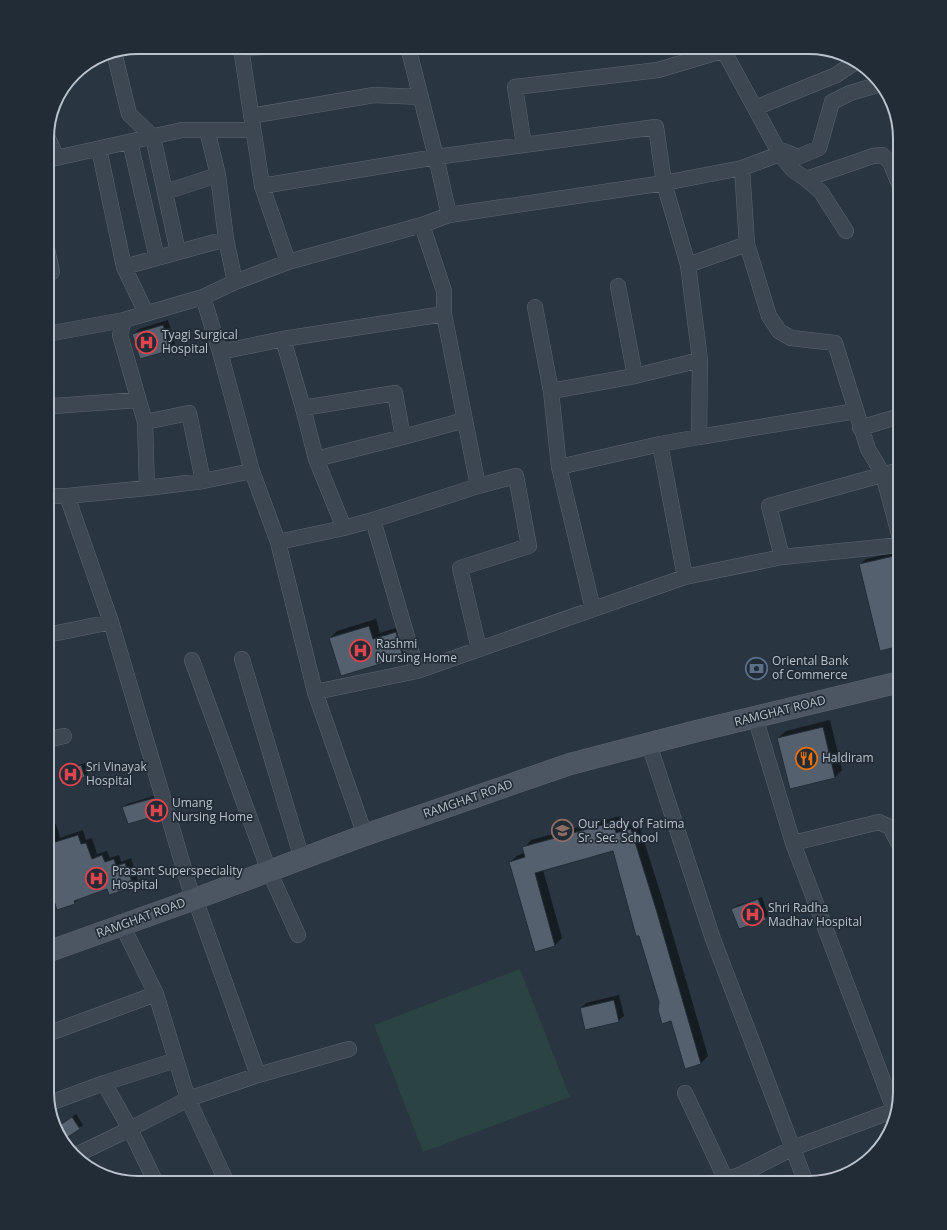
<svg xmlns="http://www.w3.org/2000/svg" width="947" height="1230" font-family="'Open Sans',sans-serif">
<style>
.green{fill:#2c4343}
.shadow{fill:#0007}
.building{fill:#55606e;stroke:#242e38}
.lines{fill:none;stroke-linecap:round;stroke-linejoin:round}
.street-casing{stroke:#5b656e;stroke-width:16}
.secondary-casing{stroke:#5b656e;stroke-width:22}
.street{stroke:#3d4751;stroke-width:15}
.secondary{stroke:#4c5663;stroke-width:21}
.labels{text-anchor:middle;stroke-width:3.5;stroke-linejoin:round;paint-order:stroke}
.poi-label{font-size:12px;fill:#bac2cb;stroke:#222c36;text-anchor:start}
.street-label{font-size:12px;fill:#bac2cb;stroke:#222c36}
.rim{fill:none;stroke:#bac2cb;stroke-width:2}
</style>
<rect width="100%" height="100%" fill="#293541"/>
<path class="green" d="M 520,969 L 570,1097 L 423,1152 L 374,1025 Z"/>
<path class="shadow" d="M 168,320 L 175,344 L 170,349 L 133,334 L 139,329 Z
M 900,551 L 900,645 L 861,564 L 866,559 Z
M 376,619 L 380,633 L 403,626 L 410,649 L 403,656 L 341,674 L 330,638 L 337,631 Z
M 830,720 L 842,770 L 835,777 L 791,788 L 778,738 L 786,731 Z
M 85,763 L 88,773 L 85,776 L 59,773 L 62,770 Z
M 157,795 L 161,810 L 158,814 L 123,808 L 127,804 Z
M 620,816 L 623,827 L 638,822 L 663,901 L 708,1056 L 701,1063 L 686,1067 L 672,1020 L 614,850 L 543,870 L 562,938 L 555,945 L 536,951 L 510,862 L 518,855 L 525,853 L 524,848 L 531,840 Z
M 56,824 L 60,838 L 83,830 L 86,840 L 92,838 L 97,854 L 107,851 L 110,858 L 119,855 L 121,862 L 131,858 L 138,881 L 133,886 L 108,888 L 80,898 L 74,903 L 47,827 Z
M 762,897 L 768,915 L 765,919 L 733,910 L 736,906 Z
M 619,995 L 624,1016 L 618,1021 L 581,1008 L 586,1003 Z
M 76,1114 L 83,1125 L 64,1138 L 58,1127 Z"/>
<path class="building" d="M 163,325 L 171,350 L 140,359 L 132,334 Z
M 898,555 L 900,561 L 900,646 L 880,651 L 859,564 Z
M 369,626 L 373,639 L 396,632 L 403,657 L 341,676 L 329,638 Z
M 823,727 L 835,778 L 790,789 L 777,738 Z
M 81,765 L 85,777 L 62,785 L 58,773 Z
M 154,798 L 159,815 L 128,824 L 122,807 Z
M 613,822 L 616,833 L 631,829 L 656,909 L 701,1064 L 685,1069 L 671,1021 L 662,1024 L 658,1010 L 659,1002 L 639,936 L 636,936 L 613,851 L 535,873 L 555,946 L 535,952 L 509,862 L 525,857 L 522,847 Z
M 47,824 L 49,824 L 55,842 L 78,835 L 81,844 L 86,843 L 92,859 L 102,855 L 105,862 L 114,859 L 116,866 L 125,863 L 134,887 L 109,895 L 107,889 L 74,901 L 75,904 L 57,910 L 47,879 Z
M 758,899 L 766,920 L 739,929 L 731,909 Z
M 614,1000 L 619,1022 L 585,1030 L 580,1008 Z
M 72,1117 L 80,1129 L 63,1140 L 60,1134 L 57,1127 Z"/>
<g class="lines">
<defs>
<path id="street" d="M 408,47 L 436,157 L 449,215
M 724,47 L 726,55 L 780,154 L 793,170 L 806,179 L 821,192 L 846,231
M 114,52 L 129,114 L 153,137 L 178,252
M 755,108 L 836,75 L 857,61
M 251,116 L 374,95 L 421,97
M 47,136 L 57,158
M 130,142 L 157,258
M 524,145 L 515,87 L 658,70 L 725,50
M 99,149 L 124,267 L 146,313
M 778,149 L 798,157 L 819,148 L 832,102 L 850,93 L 881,84
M 47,160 L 182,130 L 207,130
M 742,168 L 747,244 L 769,316 L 779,331 L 791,338 L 835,343 L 868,449 L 883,474 L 900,538
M 806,179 L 873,156 L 882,155 L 890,162 L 899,184
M 262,186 L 436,157 L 656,127 L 664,183 L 742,168 L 780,154
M 165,192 L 218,175
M 226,239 L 235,282
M 288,262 L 422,225 L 449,215 L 664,183 L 688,265 L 700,360 L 699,437 L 660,444 L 685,577 L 782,557 L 900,545
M 688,265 L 747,244
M 124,267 L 226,239 L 218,175 L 207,130 L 253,130
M 47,272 L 52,272 L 47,249
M 203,297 L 220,352 L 252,471 L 278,542 L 315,692 L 365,835
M 535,307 L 551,391 L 559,467 L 593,609
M 124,320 L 120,335 L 145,422 L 147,488 L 203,481 L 252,471
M 47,334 L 124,320 L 203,297 L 235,282 L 288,262 L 262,186 L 241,48 L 264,47
M 220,352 L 283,339 L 444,314
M 635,376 L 700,360
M 551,391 L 635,376 L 618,286
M 53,406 L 138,400
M 303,408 L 395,393 L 403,437 L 316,459
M 145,422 L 189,413 L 203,481
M 860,428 L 900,416
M 403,437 L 465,420
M 699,437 L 856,411
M 559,467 L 660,444
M 478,486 L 516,476 L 529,546 L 460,568 L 479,649
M 47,496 L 67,496 L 111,622 L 190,889
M 67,496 L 147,488
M 344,528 L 373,520
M 278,542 L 344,528 L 316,459 L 303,408 L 283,339
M 782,557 L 769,506 L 900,470
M 47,635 L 111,622
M 242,659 L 299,849
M 192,660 L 269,871 L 298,935
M 417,671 L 685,577
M 315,692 L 417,671 L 373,520 L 478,486 L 444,314 L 444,291 L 422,225
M 755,717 L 793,843 L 895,1112
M 47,740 L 64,736
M 649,744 L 713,939 L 806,1183
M 793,843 L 879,822 L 890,827 L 900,846
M 195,899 L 258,1075 L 349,1049
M 122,925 L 156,994 L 188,1099 L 227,1183
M 47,1034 L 156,994
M 104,1083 L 130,1129 L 156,1183
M 685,1093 L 726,1180 L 742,1174 L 793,1148 L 895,1110
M 50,1103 L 104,1083 L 176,1060
M 76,1155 L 130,1129 L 188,1099 L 258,1075"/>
<path id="secondary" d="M 47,952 L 195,899 L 365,835 L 570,764 L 697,731 L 900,682"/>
</defs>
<use href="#street" class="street-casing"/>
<use href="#secondary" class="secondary-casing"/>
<use href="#street" class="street"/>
<use href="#secondary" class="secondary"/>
</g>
<defs>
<symbol id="hospital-ring" viewBox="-11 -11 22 22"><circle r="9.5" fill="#222c36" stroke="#e0444e" stroke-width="1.5"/><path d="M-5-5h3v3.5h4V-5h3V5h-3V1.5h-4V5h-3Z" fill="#e0444e"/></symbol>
<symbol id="bank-ring" viewBox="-11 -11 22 22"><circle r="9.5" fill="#222c36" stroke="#5c6f8a" stroke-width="1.5"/><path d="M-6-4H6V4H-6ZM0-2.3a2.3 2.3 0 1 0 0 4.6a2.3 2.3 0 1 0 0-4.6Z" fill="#5c6f8a"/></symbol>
<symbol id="restaurant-ring" viewBox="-11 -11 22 22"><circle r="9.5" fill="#222c36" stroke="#e8710a" stroke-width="1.5"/><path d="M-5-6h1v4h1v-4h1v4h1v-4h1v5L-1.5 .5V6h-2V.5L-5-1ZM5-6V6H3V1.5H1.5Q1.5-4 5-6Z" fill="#e8710a"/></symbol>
<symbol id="school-ring" viewBox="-11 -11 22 22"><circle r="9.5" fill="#222c36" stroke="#8d6e63" stroke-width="1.5"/><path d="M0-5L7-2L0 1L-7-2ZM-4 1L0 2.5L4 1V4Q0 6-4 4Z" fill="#8d6e63"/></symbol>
</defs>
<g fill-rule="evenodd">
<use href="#hospital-ring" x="134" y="330" width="25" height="25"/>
<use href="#hospital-ring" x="348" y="638" width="25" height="25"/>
<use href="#bank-ring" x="744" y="656" width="25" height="25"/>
<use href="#restaurant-ring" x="794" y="746" width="25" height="25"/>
<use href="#hospital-ring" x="58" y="762" width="25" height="25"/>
<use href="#hospital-ring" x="144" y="798" width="25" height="25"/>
<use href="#school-ring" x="550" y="818" width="25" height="25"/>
<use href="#hospital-ring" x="84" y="866" width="25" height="25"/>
<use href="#hospital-ring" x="740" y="902" width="25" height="25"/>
</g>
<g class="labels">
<g class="poi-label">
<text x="162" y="339">Tyagi Surgical<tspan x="162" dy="14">Hospital</tspan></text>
<text x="376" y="648">Rashmi<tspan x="376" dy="14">Nursing Home</tspan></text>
<text x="772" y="665">Oriental Bank<tspan x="772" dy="14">of Commerce</tspan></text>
<text x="822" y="762">Haldiram</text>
<text x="86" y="771">Sri Vinayak<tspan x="86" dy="14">Hospital</tspan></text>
<text x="172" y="807">Umang<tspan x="172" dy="14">Nursing Home</tspan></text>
<text x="578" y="828">Our Lady of Fatima<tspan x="578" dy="14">Sr. Sec. School</tspan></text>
<text x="112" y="875">Prasant Superspeciality<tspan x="112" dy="14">Hospital</tspan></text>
<text x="768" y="912">Shri Radha<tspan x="768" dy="14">Madhav Hospital</tspan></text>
</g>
<g class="street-label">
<text transform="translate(780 711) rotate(-14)" y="4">RAMGHAT ROAD</text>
<text transform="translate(468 799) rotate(-19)" y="4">RAMGHAT ROAD</text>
<text transform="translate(141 918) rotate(-20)" y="4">RAMGHAT ROAD</text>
</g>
</g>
<path d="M0 0H947V1230H0ZM138 54H809A84 84 0 0 1 893 138V1092A84 84 0 0 1 809 1176H138A84 84 0 0 1 54 1092V138A84 84 0 0 1 138 54Z" fill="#222c36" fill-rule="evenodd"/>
<path class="rim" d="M138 54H809A84 84 0 0 1 893 138V1092A84 84 0 0 1 809 1176H138A84 84 0 0 1 54 1092V138A84 84 0 0 1 138 54Z"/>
</svg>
